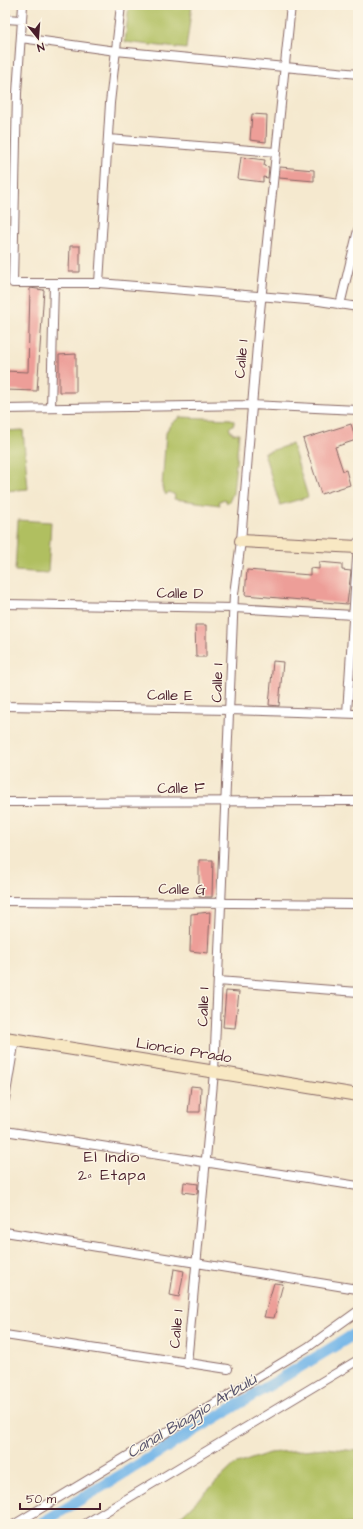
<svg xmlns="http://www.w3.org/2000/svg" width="363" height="1529" font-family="'Architects Daughter',sans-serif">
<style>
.green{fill:#b0bf61;stroke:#7d6f46}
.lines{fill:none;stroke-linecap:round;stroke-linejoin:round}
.canal{stroke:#72b5e8;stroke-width:11}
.building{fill:#ed9e98}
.street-casing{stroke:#866664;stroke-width:10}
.secondary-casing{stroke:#866664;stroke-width:14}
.street{stroke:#fff;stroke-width:8}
.secondary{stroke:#f8e8c3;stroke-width:12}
.labels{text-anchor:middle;stroke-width:3;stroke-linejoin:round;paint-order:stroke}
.street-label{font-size:15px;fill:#4a1f2b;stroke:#fcf5e5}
.neighbourhood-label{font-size:16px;letter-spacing:1px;fill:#4a1f2b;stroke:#fcf5e5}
.water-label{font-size:16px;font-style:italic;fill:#58546d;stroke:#fcf5e5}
</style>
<rect width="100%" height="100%" fill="#fcf5e5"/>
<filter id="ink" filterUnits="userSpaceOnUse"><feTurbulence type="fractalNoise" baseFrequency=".025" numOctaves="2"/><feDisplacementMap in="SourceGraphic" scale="8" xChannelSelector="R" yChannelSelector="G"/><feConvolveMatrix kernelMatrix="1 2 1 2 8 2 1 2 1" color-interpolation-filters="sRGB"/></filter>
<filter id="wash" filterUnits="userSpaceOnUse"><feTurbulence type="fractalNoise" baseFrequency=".012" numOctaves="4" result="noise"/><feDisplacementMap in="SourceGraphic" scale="16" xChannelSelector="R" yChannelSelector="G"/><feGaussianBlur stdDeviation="0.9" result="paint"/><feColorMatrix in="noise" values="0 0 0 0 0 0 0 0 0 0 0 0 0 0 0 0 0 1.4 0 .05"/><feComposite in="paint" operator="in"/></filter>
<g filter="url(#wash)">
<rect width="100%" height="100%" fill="#f5e9cf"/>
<path class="green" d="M 129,5 L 192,5 L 186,49 L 125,42 Z
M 180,417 L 231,419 L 234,421 L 234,424 L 229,428 L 233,434 L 239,433 L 233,493 L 230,500 L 227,503 L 225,499 L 219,501 L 220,505 L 174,499 L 175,495 L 169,492 L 166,495 L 162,487 L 166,433 L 170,425 Z
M 23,430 L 28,489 L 5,491 L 5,431 Z
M 292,444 L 308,497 L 280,505 L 264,453 Z
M 18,520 L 51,522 L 48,573 L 15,571 Z
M 325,1448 L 358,1451 L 358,1524 L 157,1524 L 182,1515 L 234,1465 L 269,1453 Z"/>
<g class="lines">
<path class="canal" d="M 40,1524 L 358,1332"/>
</g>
<g id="blocks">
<path class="building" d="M 252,114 L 267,115 L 266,142 L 250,140 Z
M 241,157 L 265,160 L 264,166 L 269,167 L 268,178 L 263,177 L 263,182 L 238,179 Z
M 280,167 L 314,170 L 314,181 L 279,178 Z
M 70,246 L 80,246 L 80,272 L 69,272 Z
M 30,288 L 44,290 L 37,391 L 5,390 L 5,371 L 28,372 Z
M 76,354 L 76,392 L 59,392 L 59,355 Z
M 351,424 L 356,440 L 335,447 L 343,471 L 346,470 L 350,485 L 321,494 L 303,439 Z
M 319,562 L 342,564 L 342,570 L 351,571 L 347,604 L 245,595 L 247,570 L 310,575 L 310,568 L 319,569 Z
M 195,625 L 206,625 L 206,657 L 196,657 Z
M 273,661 L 283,662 L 279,706 L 269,705 Z
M 199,860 L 213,860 L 212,897 L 199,897 Z
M 210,912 L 208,953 L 190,951 L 191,914 Z
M 226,991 L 239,992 L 235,1028 L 223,1027 Z
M 191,1086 L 201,1087 L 200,1112 L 188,1112 Z
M 184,1182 L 198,1184 L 197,1194 L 183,1192 Z
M 174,1269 L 184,1271 L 179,1297 L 170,1295 Z
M 274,1283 L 283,1284 L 274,1318 L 264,1317 Z"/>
</g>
</g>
<g filter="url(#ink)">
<use href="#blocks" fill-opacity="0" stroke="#866664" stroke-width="1"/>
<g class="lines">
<defs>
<path id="street" d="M 23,5 L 17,93 L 13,283 L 99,283 L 319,301 L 358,307
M 5,19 L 22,20
M 21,38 L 116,51 L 358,74
M 108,139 L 276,152
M 99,283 L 110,103 L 121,5
M 340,305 L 358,230
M 51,408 L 54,283
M 5,409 L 251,405 L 358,410
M 5,604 L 234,608 L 353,615
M 5,706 L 230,710 L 358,714
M 347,713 L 358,542
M 5,802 L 358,801
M 5,901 L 358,904
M 218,981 L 358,992
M 5,1099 L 15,1039
M 5,1131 L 358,1186
M 5,1232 L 357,1289
M 5,1335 L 228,1369
M 187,1364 L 214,1072 L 234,594 L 241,541 L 259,321 L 291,5
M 15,1524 L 308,1347 L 358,1311
M 85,1524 L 358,1360"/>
<path id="secondary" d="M 241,541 L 358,547
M 5,1038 L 358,1095"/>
</defs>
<use href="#street" class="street-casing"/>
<use href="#secondary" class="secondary-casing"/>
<use href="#street" class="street"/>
<use href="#secondary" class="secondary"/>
</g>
</g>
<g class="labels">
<g class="street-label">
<text transform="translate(241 359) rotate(-85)" y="5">Calle 1</text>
<text transform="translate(180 593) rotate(1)" y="5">Calle D</text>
<text transform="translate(217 683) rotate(-88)" y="5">Calle 1</text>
<text transform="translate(170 695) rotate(1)" y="5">Calle E</text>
<text x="181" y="793">Calle F</text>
<text transform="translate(182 889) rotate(1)" y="5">Calle G</text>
<text transform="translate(203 1007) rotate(-88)" y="5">Calle 1</text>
<text transform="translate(184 1050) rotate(9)" y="5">Lioncio Prado</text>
<text transform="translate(176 1329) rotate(-85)" y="5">Calle 1</text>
</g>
<g class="neighbourhood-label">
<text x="112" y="1162">El Indio<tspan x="112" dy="18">2ª Etapa</tspan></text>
</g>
<g class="water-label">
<text transform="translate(191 1415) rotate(-31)" y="6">Canal Biaggio Arbulú</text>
</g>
</g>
<rect width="363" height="1529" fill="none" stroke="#fcf5e5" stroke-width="20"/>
<g transform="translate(38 38) rotate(163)" stroke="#fcf5e5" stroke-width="3" paint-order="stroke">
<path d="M0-3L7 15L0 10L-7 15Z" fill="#4a1f2b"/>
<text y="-6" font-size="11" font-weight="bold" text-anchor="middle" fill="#4a1f2b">N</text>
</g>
<path d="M20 1503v6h80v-6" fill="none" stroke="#4a1f2b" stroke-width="2"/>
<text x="26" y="1503" font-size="12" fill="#4a1f2b" stroke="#fcf5e5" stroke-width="3" paint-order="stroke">50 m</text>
</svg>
